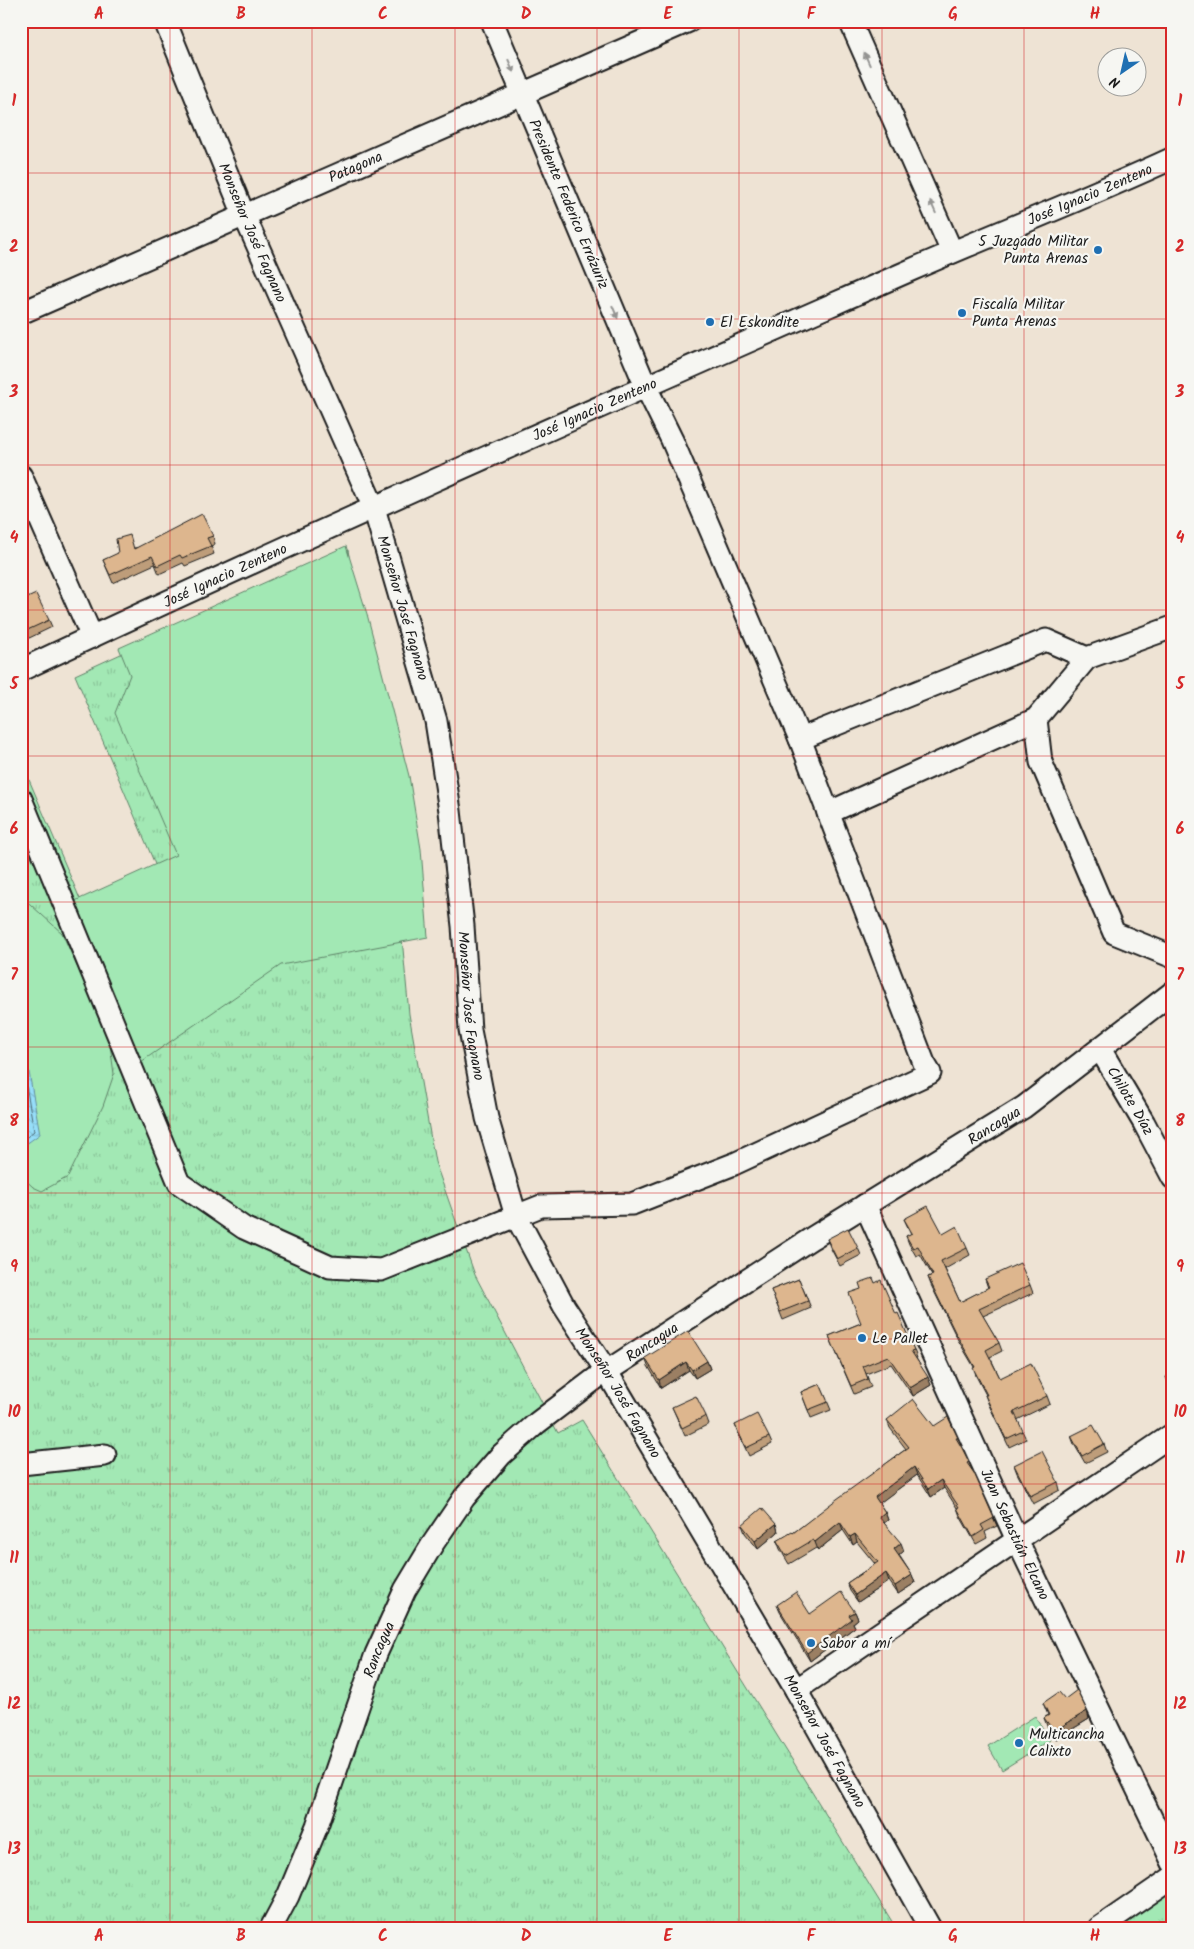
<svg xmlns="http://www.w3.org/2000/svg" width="1194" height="1949" font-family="Kalam,sans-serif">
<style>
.grass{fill:url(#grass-tufts);stroke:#5f8268}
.green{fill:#a2e8b4;stroke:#5f8268}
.water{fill:url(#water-waves);stroke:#6590a0}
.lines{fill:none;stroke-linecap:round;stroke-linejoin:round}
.shore{stroke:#4d6974;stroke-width:1}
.minor-casing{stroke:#1c1c1c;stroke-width:25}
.minor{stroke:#f6f6f2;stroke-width:21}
.wall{fill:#be9d7a;stroke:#1c1c1c}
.shaded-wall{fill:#9b7f63;stroke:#1c1c1c}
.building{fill:#ddb68e;stroke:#1c1c1c}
.oneway{fill:#949492}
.grid{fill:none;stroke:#d62828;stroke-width:1;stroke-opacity:0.55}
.poi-dot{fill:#1f6fb2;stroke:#f6f6f2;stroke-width:2}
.labels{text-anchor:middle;stroke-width:4.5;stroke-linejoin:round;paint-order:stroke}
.street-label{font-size:15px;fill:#1c1c1c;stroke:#f6f6f2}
.poi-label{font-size:15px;fill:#1c1c1c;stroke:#f6f6f2;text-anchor:start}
.neatline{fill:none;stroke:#d62828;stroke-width:2}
.grid-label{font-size:16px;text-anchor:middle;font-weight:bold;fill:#d62828}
</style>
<defs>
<pattern id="grass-tufts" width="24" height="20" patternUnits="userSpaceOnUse" patternTransform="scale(1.25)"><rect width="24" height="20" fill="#a2e8b4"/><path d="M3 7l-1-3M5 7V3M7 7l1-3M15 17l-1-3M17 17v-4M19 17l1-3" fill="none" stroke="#8bc69a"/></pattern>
<pattern id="water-waves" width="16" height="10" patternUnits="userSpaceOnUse" patternTransform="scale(1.25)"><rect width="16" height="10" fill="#96ddf8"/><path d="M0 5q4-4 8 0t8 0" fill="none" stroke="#81bdd4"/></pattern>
</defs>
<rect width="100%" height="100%" fill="#eee3d4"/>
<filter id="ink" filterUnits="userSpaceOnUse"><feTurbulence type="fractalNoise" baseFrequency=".02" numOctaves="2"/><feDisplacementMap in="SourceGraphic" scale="10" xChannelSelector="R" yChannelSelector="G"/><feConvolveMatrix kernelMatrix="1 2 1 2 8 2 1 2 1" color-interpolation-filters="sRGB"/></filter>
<g filter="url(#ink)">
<path class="grass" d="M 348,550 L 390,808 L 409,1014 L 435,1162 L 475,1275 L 558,1433 L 582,1420 L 896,1928 L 21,1928 L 21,761 L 83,906 L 157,869 L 75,675 Z
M 1173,1889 L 1173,1928 L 1112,1928 Z"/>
<path class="green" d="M 346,546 L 367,614 L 409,776 L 421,849 L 428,937 L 281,965 L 138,1064 L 75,901 L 176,855 L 115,713 L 130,675 L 119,648 Z
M 21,896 L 62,933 L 109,1037 L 114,1074 L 103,1106 L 68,1177 L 42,1191 L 33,1187 L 21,1176 Z
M 1035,1716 L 1050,1740 L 1002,1770 L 988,1746 Z"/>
<path class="water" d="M 21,1027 L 40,1134 L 22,1147 L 21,1147 Z"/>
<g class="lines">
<path class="shore" d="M 21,1056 L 34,1131 L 21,1142"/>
<defs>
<g id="minor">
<path id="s1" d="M 165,21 L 244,215 L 374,508 L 436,721 L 450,811 L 463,926 L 470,1030 L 487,1118 L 516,1216 L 564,1306 L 607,1372 L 796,1690 L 930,1928"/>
<path d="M 850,21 L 952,252"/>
<path id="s2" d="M 21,313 L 689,21"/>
<path d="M 21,476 L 92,637"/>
<path id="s3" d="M 21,670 C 315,531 613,401 911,270 C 998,232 1087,198 1173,158"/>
<path d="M 1036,719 L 1041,762 L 1114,933 L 1173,957"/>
<path d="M 800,739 L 1046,640 L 1087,658 L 1173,627"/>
<path d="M 21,799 L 179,1183 L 244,1228 L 330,1267 L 381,1270 L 541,1206 L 632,1204 L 734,1164 L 930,1073 L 924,1063 L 800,739 L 672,440 L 646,387 L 492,21"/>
<path d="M 828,813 L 1036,719 L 1087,658"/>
<path id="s4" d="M 1100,1049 L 1144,1123 L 1173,1178"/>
<path id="s5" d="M 865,1205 L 1017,1540 L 1173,1863"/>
<path d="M 21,1464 L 105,1455"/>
<path d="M 796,1690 L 1173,1434"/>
<path id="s6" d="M 271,1928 L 288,1896 L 317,1826 L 376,1654 L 405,1590 L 432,1545 L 464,1498 L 501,1455 L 537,1423 L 595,1379 L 812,1238 L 1024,1107 L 1173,992"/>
<path d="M 1099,1928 L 1173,1877"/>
</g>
</defs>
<use href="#minor" class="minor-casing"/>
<use href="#minor" class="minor"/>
</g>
<path class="wall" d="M 213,536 L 215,544 L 211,546 L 214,554 L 185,566 L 183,563 L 159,574 L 155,564 L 113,583 L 103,560 L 134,548 Z
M 21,601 L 49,620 L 52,627 L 23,641 L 21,639 Z
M 904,1219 L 943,1234 L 967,1248 L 970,1255 L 945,1269 L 960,1302 L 988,1288 L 985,1279 L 1030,1285 L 1033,1293 L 983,1316 L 999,1343 L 1002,1351 L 990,1357 L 1000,1378 L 1047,1396 L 1050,1404 L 1017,1420 L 1026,1439 L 1009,1447 L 988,1403 L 985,1395 L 986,1395 L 976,1376 L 974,1367 L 958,1340 L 931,1285 L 928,1277 L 932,1275 L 920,1254 L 916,1256 L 909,1244 L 906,1236 L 911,1234 Z
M 827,1239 L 858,1248 L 861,1255 L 840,1266 L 830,1247 Z
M 799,1279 L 811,1308 L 783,1320 L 771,1290 Z
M 875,1283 L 896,1314 L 914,1350 L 917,1358 L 916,1358 L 931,1385 L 913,1396 L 891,1364 L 866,1374 L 871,1387 L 854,1394 L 829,1336 L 861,1323 Z
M 645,1358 L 707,1361 L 710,1369 L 695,1378 L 689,1370 L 661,1388 L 648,1366 Z
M 1173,1372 L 1173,1390 L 1169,1385 L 1166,1377 Z
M 820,1384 L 831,1410 L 811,1418 L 801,1392 Z
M 672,1407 L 706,1416 L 709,1424 L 685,1436 Z
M 887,1420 L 934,1426 L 958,1438 L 997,1526 L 985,1532 L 987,1538 L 976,1544 L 960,1516 L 957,1508 L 944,1488 L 931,1497 L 917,1475 L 879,1503 L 885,1512 L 888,1520 L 884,1523 L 904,1551 L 899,1555 L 912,1575 L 915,1583 L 898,1594 L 889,1581 L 858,1602 L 850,1591 L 847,1583 L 875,1564 L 857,1542 L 853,1545 L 843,1530 L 818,1550 L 816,1548 L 789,1564 L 780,1549 L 777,1541 L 793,1533 L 906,1449 L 890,1428 Z
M 735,1425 L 769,1437 L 772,1444 L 749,1456 L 738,1433 Z
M 1071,1436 L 1104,1444 L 1107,1452 L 1085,1463 L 1074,1444 Z
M 1014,1465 L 1058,1482 L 1060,1490 L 1033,1504 L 1017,1473 Z
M 776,1524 L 778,1532 L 758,1549 L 745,1533 L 742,1525 Z
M 777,1605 L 810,1614 L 855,1612 L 858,1619 L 853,1623 L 855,1627 L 810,1661 L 780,1612 Z
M 1065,1699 L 1087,1711 L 1089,1719 L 1056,1739 L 1047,1726 L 1044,1718 L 1048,1715 L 1043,1703 Z"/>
<path class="shaded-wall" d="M 707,1361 L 710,1369 L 695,1378 L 692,1370 Z
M 686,1362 L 689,1370 L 661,1388 L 659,1380 Z
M 928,1377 L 931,1385 L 913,1396 L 910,1388 Z
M 914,1467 L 917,1475 L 877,1505 L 875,1497 Z
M 941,1480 L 944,1488 L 931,1497 L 928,1489 Z
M 885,1512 L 888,1520 L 882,1524 L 879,1517 Z
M 840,1522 L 843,1530 L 818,1550 L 815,1542 Z
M 776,1524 L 778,1532 L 758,1549 L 755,1541 Z
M 855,1534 L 857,1542 L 853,1545 L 850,1537 Z
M 901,1543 L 904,1551 L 897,1557 L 894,1549 Z
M 886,1573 L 889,1581 L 858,1602 L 855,1595 Z
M 912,1575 L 915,1583 L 898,1594 L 895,1586 Z
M 855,1612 L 858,1619 L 853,1623 L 855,1627 L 810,1661 L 807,1653 L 849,1615 Z
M 1087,1711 L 1089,1719 L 1056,1739 L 1054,1731 Z"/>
<path class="building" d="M 202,514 L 213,536 L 207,538 L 211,546 L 182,558 L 180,555 L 157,566 L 152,556 L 110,575 L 103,560 L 118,553 L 116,539 L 130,535 L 134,549 Z
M 36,594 L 49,620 L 21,633 L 21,601 Z
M 928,1206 L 943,1234 L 957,1226 L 967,1248 L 941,1261 L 960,1302 L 989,1287 L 985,1279 L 1020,1263 L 1030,1285 L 979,1309 L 999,1343 L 986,1350 L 1000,1378 L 1031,1363 L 1047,1396 L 1014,1412 L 1023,1431 L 1006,1439 L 985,1395 L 987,1395 L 973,1368 L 975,1367 L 955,1332 L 928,1277 L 933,1275 L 918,1246 L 913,1248 L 906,1236 L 912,1233 L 904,1219 Z
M 848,1228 L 858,1248 L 837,1259 L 827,1239 Z
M 873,1278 L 875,1283 L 881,1280 L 896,1314 L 898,1313 L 914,1350 L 911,1351 L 928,1377 L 910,1388 L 888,1356 L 863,1366 L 868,1379 L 851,1386 L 829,1336 L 861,1323 L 849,1293 L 861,1289 L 859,1283 Z
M 799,1279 L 808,1301 L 780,1312 L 771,1290 Z
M 688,1331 L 707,1361 L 692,1370 L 686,1362 L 659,1380 L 645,1358 Z
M 1173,1372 L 1173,1385 L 1166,1377 Z
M 820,1384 L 828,1402 L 808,1410 L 801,1392 Z
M 696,1396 L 706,1416 L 682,1428 L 672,1407 Z
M 913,1399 L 934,1426 L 948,1417 L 958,1438 L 956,1438 L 962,1448 L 969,1462 L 967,1463 L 974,1473 L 994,1518 L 981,1525 L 984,1530 L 973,1537 L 957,1508 L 959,1507 L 941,1480 L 928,1489 L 914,1467 L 875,1497 L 885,1512 L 879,1517 L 901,1543 L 894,1549 L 912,1575 L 895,1586 L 886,1573 L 855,1595 L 847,1583 L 878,1562 L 855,1534 L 850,1537 L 840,1522 L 815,1542 L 813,1540 L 786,1556 L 777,1541 L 792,1532 L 793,1533 L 837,1499 L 909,1447 L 887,1420 Z
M 757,1414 L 769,1437 L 746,1448 L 735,1425 Z
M 1093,1425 L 1104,1444 L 1082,1456 L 1071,1436 Z
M 1042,1451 L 1058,1482 L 1030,1496 L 1014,1465 Z
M 762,1508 L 776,1524 L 755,1541 L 742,1525 Z
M 796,1592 L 810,1614 L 841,1592 L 855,1612 L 849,1615 L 852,1619 L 807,1653 L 777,1605 Z
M 1077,1690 L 1087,1711 L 1054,1731 L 1044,1718 L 1049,1715 L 1043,1703 L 1059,1692 L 1065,1699 Z"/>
<defs><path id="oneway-solid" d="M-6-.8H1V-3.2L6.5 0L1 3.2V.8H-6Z" transform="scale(1.25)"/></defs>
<g class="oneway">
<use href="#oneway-solid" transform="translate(867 59) rotate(-114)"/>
<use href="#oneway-solid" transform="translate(511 66) rotate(67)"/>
<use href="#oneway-solid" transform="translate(933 207) rotate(-114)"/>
<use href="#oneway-solid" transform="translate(615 312) rotate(67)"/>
</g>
</g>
<path class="grid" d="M 170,21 L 170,1928M 312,21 L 312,1928M 455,21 L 455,1928M 597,21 L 597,1928M 739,21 L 739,1928M 882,21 L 882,1928M 1024,21 L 1024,1928M 21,173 L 1173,173M 21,319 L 1173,319M 21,465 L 1173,465M 21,610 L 1173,610M 21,756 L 1173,756M 21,902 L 1173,902M 21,1047 L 1173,1047M 21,1193 L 1173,1193M 21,1339 L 1173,1339M 21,1484 L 1173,1484M 21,1630 L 1173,1630M 21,1776 L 1173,1776"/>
<g class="poi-dot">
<circle cx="1098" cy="250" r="5"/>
<circle cx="962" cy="313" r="5"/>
<circle cx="710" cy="322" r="5"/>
<circle cx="862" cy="1338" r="5"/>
<circle cx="811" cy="1643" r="5"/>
<circle cx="1019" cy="1743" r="5"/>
</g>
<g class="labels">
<g class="street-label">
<text dy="5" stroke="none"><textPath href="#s2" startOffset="365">Patagona</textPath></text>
<text dy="5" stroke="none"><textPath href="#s3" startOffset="1170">José Ignacio Zenteno</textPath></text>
<text transform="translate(569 204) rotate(67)" y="5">Presidente Federico Errázuriz</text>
<text dy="5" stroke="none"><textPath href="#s1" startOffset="229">Monseñor José Fagnano</textPath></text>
<text dy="5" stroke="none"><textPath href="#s3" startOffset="630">José Ignacio Zenteno</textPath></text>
<text dy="5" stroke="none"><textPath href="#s3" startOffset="225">José Ignacio Zenteno</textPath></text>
<text dy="5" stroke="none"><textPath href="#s1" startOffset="634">Monseñor José Fagnano</textPath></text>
<text dy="5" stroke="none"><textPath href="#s1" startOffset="1039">Monseñor José Fagnano</textPath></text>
<text dy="5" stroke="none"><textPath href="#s4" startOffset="60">Chilote Díaz</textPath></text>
<text dy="5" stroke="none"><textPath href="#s6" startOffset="1124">Rancagua</textPath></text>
<text dy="5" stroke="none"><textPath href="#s6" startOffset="719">Rancagua</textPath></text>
<text dy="5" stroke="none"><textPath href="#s1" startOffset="1459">Monseñor José Fagnano</textPath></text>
<text dy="5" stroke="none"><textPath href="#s5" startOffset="362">Juan Sebastián Elcano</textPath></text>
<text dy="5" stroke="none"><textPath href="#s6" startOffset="299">Rancagua</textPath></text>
<text dy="5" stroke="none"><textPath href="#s1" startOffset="1864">Monseñor José Fagnano</textPath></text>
</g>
<g class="poi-label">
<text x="1088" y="246" text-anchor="end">5 Juzgado Militar<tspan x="1088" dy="17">Punta Arenas</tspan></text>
<text x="972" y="309">Fiscalía Militar<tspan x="972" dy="17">Punta Arenas</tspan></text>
<text x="720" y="327">El Eskondite</text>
<text x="872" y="1343">Le Pallet</text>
<text x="821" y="1648">Sabor a mí</text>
<text x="1029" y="1739">Multicancha<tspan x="1029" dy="17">Calixto</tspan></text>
</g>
</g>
<rect width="1194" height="1949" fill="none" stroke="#f6f6f2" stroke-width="55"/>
<g transform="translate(1122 72) rotate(214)"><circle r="24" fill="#f6f6f2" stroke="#9f9f9c"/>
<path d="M0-4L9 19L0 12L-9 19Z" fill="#1f6fb2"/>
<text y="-8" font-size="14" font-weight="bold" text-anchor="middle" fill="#1c1c1c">N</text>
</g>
<rect x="28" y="28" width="1138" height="1894" class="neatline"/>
<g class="grid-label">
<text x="99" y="19">A</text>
<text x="241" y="19">B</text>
<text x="383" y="19">C</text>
<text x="526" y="19">D</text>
<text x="668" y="19">E</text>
<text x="811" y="19">F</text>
<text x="953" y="19">G</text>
<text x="1095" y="19">H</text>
<text x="14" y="106">1</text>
<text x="1180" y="106">1</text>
<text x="14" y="252">2</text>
<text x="1180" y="252">2</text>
<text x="14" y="397">3</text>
<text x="1180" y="397">3</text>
<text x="14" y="543">4</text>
<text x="1180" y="543">4</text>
<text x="14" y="689">5</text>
<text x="1180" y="689">5</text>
<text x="14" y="834">6</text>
<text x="1180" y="834">6</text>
<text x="14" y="980">7</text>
<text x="1180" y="980">7</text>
<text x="14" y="1126">8</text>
<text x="1180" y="1126">8</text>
<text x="14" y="1272">9</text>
<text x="1180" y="1272">9</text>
<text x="14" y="1417">10</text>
<text x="1180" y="1417">10</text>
<text x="14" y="1563">11</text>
<text x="1180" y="1563">11</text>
<text x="14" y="1709">12</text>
<text x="1180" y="1709">12</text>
<text x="14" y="1854">13</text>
<text x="1180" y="1854">13</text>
<text x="99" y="1941">A</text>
<text x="241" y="1941">B</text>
<text x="383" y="1941">C</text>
<text x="526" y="1941">D</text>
<text x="668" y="1941">E</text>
<text x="811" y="1941">F</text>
<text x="953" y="1941">G</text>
<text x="1095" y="1941">H</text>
</g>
</svg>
